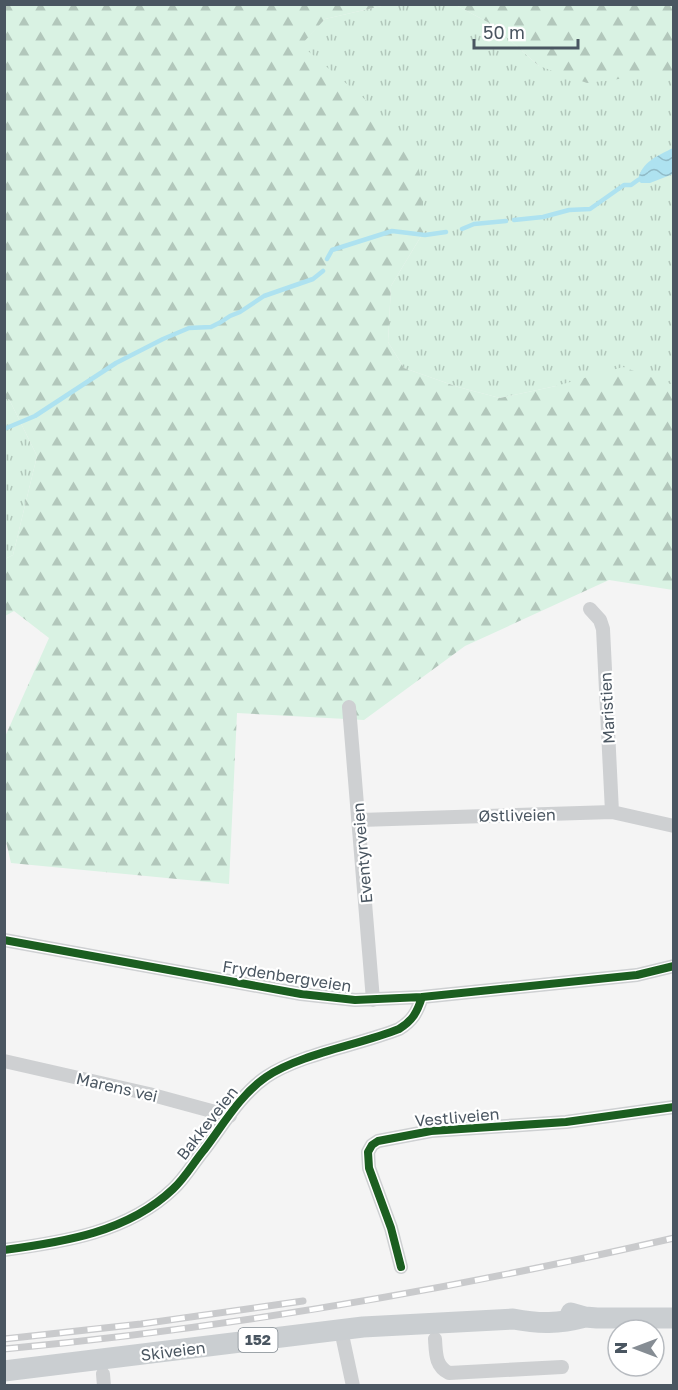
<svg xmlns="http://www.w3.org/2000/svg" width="678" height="1390" font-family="'Golos Text',sans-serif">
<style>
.grass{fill:url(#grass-tufts)}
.forest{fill:url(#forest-firs)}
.water{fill:url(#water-waves)}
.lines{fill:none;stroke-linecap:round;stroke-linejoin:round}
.stream{stroke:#aee2f0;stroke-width:4.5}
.street{stroke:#ced0d2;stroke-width:14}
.primary{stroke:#caced1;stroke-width:21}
.rail-casing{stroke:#c9cacc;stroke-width:7}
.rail{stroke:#fff;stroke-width:4.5;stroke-dasharray:14;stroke-linecap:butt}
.cycleway-casing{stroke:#fff;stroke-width:11}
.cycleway{stroke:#1b5e20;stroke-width:8}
.labels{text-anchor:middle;stroke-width:4.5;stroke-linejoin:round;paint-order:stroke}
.shield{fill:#fff;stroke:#808990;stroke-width:1.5}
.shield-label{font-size:15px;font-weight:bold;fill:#4a5661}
.street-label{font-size:16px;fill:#4a5661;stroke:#fff}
</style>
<defs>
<pattern id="grass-tufts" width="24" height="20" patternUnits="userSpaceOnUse" patternTransform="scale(1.5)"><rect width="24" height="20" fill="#d9f2e3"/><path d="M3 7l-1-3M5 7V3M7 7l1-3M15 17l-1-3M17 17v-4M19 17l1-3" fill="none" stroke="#b2c7bb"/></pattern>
<pattern id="forest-firs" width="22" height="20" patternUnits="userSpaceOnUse" patternTransform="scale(1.5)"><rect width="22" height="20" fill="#d9f2e3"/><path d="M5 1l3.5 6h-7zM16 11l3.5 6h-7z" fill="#b2c7bb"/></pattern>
<pattern id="water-waves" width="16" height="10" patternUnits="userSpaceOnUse" patternTransform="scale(1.5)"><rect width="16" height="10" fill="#aee2f0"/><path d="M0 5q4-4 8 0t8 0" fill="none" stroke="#90bac6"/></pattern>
</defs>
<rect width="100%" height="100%" fill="#f4f4f4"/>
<path class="grass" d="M 386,5 L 456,5 L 493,25 L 539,66 L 673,74 L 673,385 L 664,383 L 556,386 L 500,398 L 458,387 L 404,368 L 388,342 L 391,286 L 423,233 L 335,75 L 300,45 L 325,19 Z
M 4,399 L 9,399 L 37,456 L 13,555 L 5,559 Z"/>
<path class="forest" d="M 5,5 L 386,5 L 325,19 L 301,45 L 375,108 L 415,154 L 423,187 L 423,233 L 391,286 L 388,342 L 404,368 L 458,387 L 500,398 L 556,386 L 623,367 L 673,385 L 673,590 L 609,580 L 465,646 L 364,720 L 237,713 L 229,884 L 11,863 L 5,837 L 4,739 L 49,638 L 14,611 L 5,616 L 5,559 L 13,555 L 37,456 L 9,399 L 5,399 Z
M 456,5 L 673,5 L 673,74 L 658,74 L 587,83 L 539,66 L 493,25 Z"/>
<path class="water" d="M 673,148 L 673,174 L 650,183 L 641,183 L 638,180 C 641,162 659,155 673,148 Z"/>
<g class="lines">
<path class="stream" d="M 514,220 L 543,217 L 569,210 L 590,209 L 624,185 L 631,185 L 638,180
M 462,229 L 474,224 L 506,221
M 327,259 L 332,250 L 392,231 L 425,235 L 446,232
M 4,429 L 35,416 L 116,363 L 163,339 L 189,328 L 211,327 L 221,322 L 230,316 L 240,312 L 264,296 L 313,279 L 323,271"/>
<path class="street" d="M 590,609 L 600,620 L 603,629 L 612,812
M 349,707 L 373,1000
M 360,820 L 612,812 L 674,826
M 4,940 L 301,994 L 355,1000 L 422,997 L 637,975 L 674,966
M 4,1061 L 149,1094 L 230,1116
M 4,1250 C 64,1242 128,1232 173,1189 C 185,1178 194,1162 204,1150 C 223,1125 240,1095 266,1077 C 300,1054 359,1045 399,1029 C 412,1021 417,1013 422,997
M 401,1267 L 391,1228 L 369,1168 L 368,1152 L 372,1145 L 378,1141 L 431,1131 L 566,1122 L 674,1107
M 341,1330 L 353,1386
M 435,1339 C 436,1353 435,1366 449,1373 L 562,1367
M 103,1374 L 104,1386"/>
<path class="primary" d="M 571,1313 L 585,1317 L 597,1318 L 674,1318
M 4,1371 L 363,1327 L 513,1319 C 540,1324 558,1324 585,1317"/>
<defs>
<path id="rail" d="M 4,1339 L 141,1324 L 303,1301
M 4,1349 C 229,1328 454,1289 674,1238"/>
</defs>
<use href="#rail" class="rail-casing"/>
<use href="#rail" class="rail"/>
<defs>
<path id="cycleway" d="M 4,940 L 301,994 L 355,1000 L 422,997 L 637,975 L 674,966
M 4,1250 C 64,1242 128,1232 173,1189 C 185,1178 194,1162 204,1150 C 223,1125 240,1095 266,1077 C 300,1054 359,1045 399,1029 C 412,1021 417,1013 422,997
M 401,1267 L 391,1228 L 369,1168 L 368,1152 L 372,1145 L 378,1141 L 431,1131 L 566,1122 L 674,1107"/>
</defs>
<use href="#cycleway" class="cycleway-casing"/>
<use href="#cycleway" class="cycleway"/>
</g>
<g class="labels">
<rect class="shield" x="238.5" y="1328" width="39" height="24" rx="4.5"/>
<g class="shield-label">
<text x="258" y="1345">152</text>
</g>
<g class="street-label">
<text transform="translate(607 708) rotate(-93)" y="6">Maristien</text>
<text transform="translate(517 815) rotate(-1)" y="6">Østliveien</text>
<text transform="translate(362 853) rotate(-95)" y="6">Eventyrveien</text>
<text transform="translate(287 976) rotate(9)" y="6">Frydenbergveien</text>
<text transform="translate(117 1087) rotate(13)" y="6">Marens vei</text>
<text transform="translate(457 1117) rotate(-5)" y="6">Vestliveien</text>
<text transform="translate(207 1123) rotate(-52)" y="6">Bakkeveien</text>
<text transform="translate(173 1351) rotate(-7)" y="6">Skiveien</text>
</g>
</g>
<rect width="678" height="1390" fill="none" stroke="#4a5661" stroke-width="12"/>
<g transform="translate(636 1348) rotate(270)"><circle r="28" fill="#ffffff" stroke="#b7bbc0" stroke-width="1.5"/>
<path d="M0-4.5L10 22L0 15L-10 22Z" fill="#868d94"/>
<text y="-9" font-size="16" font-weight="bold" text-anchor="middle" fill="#4a5661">N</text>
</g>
<path d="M474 39v9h104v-9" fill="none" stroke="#4a5661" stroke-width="3"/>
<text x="483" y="39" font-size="18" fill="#4a5661" stroke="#ffffff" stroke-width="4.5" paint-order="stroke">50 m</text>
</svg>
